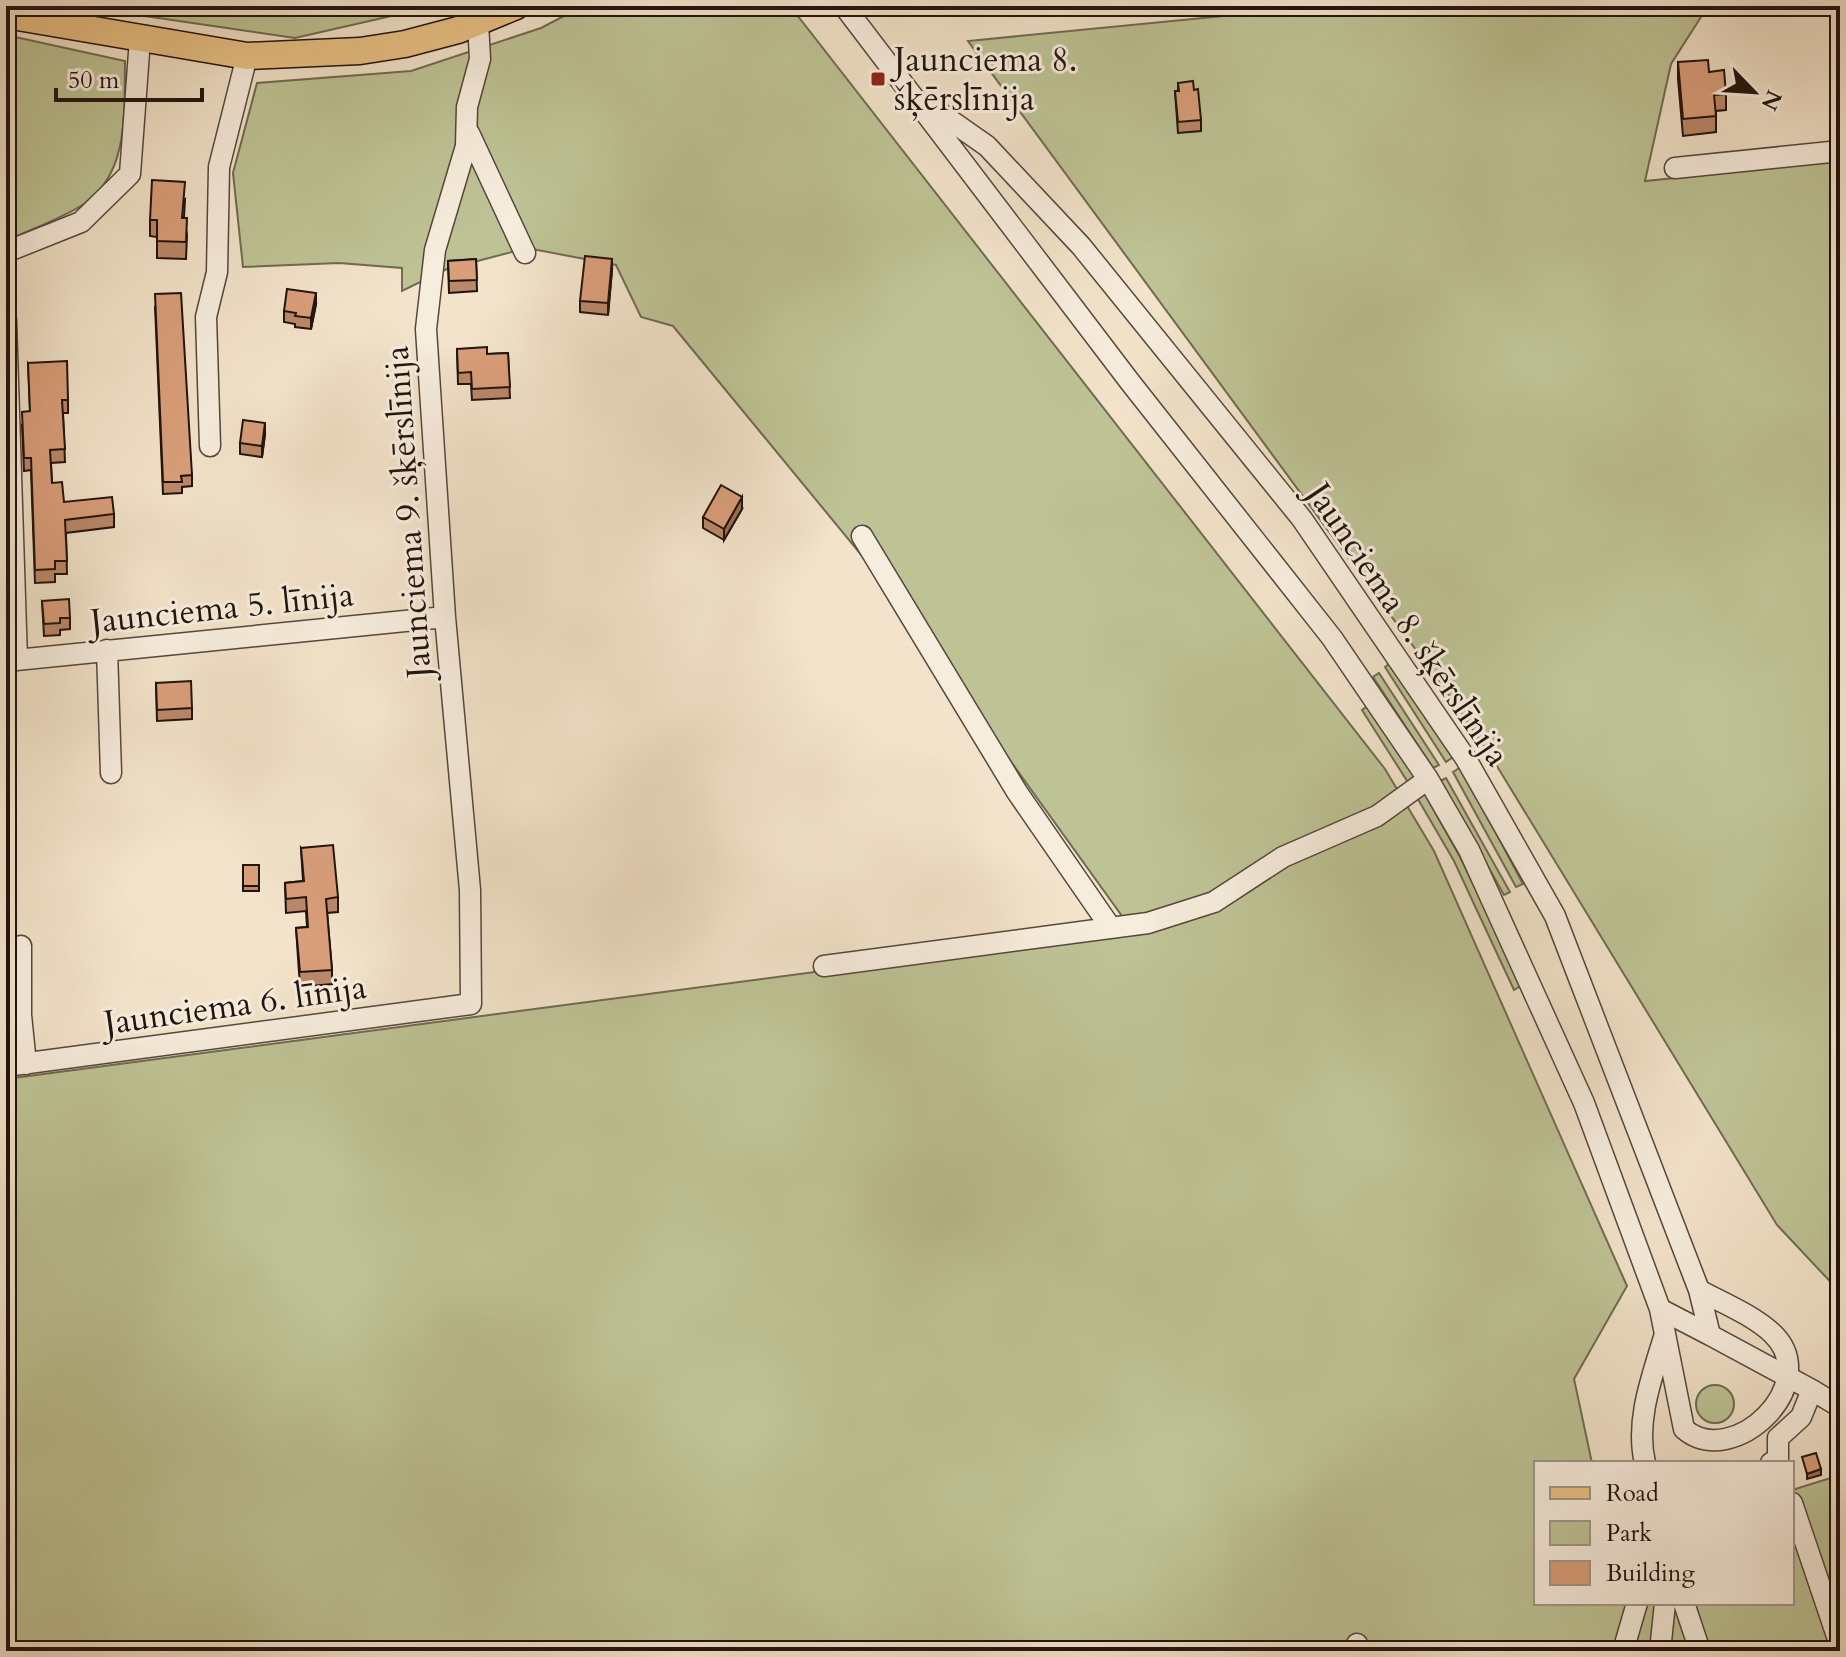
<svg xmlns="http://www.w3.org/2000/svg" width="1846" height="1657" font-family="Cardo,serif">
<style>
.green{fill:#bec395;stroke:#706b52;stroke-width:2}
.lines{fill:none;stroke-linecap:round;stroke-linejoin:round}
.minor-casing{stroke:#55473d;stroke-width:23}
.major-casing{stroke:#21130e;stroke-width:29}
.minor{stroke:#f7eddd;stroke-width:20}
.major{stroke:#e9c285;stroke-width:26}
.wall{fill:#bb8869;stroke:#21130e;stroke-width:2}
.shaded-wall{fill:#986f55;stroke:#21130e;stroke-width:2}
.building{fill:#d99e7a;stroke:#21130e;stroke-width:2}
.poi-dot{fill:#8f2418;stroke:#f7eddd;stroke-width:3}
.labels{text-anchor:middle;stroke-width:6;stroke-linejoin:round;paint-order:stroke}
.poi-label{font-size:34px;fill:#21130e;stroke:#f7eddd;text-anchor:start}
.street-label{font-size:34px;fill:#21130e;stroke:#f7eddd}
</style>
<rect width="100%" height="100%" fill="#f2e3ca"/>
<filter id="stains"><feTurbulence type="fractalNoise" baseFrequency=".0025" numOctaves="4"/><feColorMatrix values="0 0 0 0 .2 0 0 0 0 .09 0 0 0 0 .02 0 0 0 .5 -.17"/></filter>
<radialGradient id="worn" r=".72"><stop offset=".6" stop-color="#630" stop-opacity="0"/><stop offset="1" stop-color="#630" stop-opacity=".3"/></radialGradient>
<path class="green" d="M 76,6 L 435,6 L 295,38 Z
M 583,6 L 790,6 L 1385,769 L 1434,851 L 1627,1286 L 1574,1379 L 1592,1463 L 1536,1463 L 1536,1603 L 1792,1603 L 1792,1490 L 1840,1475 L 1840,1651 L 6,1651 L 6,1079 L 1132,930 L 868,563 L 673,326 L 641,317 L 616,265 L 527,248 L 447,269 L 402,291 L 402,268 L 339,263 L 243,267 L 233,173 L 257,83 L 411,71 L 541,28 Z
M 1327,6 L 1708,6 L 1671,64 L 1645,181 L 1840,161 L 1840,1292 L 1777,1225 L 1492,758 L 1444,688 L 968,41 Z
M 6,35 L 125,61 C 124,109 130,173 84,204 C 61,219 31,229 6,241 Z
M 1392,662 L 1453,757 L 1446,762 L 1385,667 Z
M 1379,673 L 1439,765 L 1433,768 L 1373,677 Z
M 1369,705 L 1416,779 L 1409,784 L 1362,710 Z
M 1461,767 L 1523,884 L 1516,887 L 1453,772 Z
M 1446,778 L 1510,892 L 1504,895 L 1440,781 Z
M 1422,789 L 1460,857 L 1522,985 L 1514,990 L 1454,861 L 1415,794 Z
M1696 1404a19 19 0 1 1 38 0a19 19 0 1 1-38 0Z"/>
<g class="lines">
<defs>
<path id="minor" d="M 844,6 L 1130,382 L 1332,638 L 1428,779 L 1469,850 L 1584,1103 L 1660,1309 L 1684,1429 C 1733,1471 1824,1384 1773,1334 C 1753,1315 1723,1303 1699,1290
M 930,106 L 987,146 L 1081,246 L 1302,519 L 1466,759 L 1555,916 L 1699,1290 L 1710,1335 L 1812,1390 L 1801,1417 L 1778,1438 L 1778,1459 L 1771,1463
M 469,133 L 525,253
M 1675,168 L 1840,151
M 6,252 L 81,222 L 130,174 L 140,39
M 6,320 L 17,660
M 210,446 L 206,317 L 217,272 L 219,167 L 247,56
M 862,536 L 1017,792 L 1111,928
M 107,650 L 111,773
M 6,661 L 445,617
M 21,946 L 21,1015 L 26,1064
M 824,966 L 1148,923 L 1214,902 L 1283,857 L 1377,816 L 1420,785
M 6,1066 L 471,1004 L 470,890 L 445,617 L 426,329 L 435,250 L 466,146 L 467,107 L 480,59 L 478,23
M 1660,1309 L 1710,1335
M 1812,1390 L 1840,1407
M 1645,1463 C 1635,1421 1652,1377 1664,1337
M 1792,1503 L 1840,1645
M 1684,1603 L 1700,1651
M 1357,1644 L 1358,1651
M 1623,1651 L 1637,1603
M 1660,1651 L 1665,1603"/>
<path id="major" d="M 6,15 L 247,56 L 360,51 L 405,44 L 458,30 L 516,6"/>
</defs>
<use href="#minor" class="minor-casing"/>
<use href="#major" class="major-casing"/>
<use href="#minor" class="minor"/>
<use href="#major" class="major"/>
</g>
<path class="wall" d="M 1678,62 L 1709,72 L 1726,94 L 1726,110 L 1716,111 L 1716,132 L 1683,136 L 1678,79 Z
M 1178,83 L 1194,90 L 1201,120 L 1201,131 L 1178,133 L 1175,91 L 1178,91 Z
M 185,199 L 184,218 L 187,235 L 186,259 L 157,258 L 157,237 L 150,236 L 150,220 Z
M 476,259 L 477,291 L 449,293 L 448,261 Z
M 612,270 L 608,315 L 580,312 L 580,301 Z
M 316,304 L 311,329 L 295,327 L 295,324 L 284,322 L 284,311 Z
M 155,306 L 192,475 L 192,486 L 182,487 L 182,493 L 163,494 Z
M 457,349 L 487,354 L 508,353 L 510,398 L 472,400 L 471,384 L 458,384 Z
M 28,363 L 68,400 L 68,413 L 63,413 L 65,462 L 51,463 L 52,483 L 64,502 L 114,514 L 114,527 L 66,533 L 67,574 L 55,574 L 55,582 L 35,583 L 31,470 L 24,471 L 22,425 L 30,411 Z
M 265,434 L 262,457 L 240,454 L 240,443 Z
M 742,509 L 724,540 L 703,528 L 703,517 Z
M 42,601 L 70,618 L 70,629 L 60,630 L 60,635 L 44,636 Z
M 156,683 L 192,708 L 192,719 L 157,721 Z
M 301,848 L 338,897 L 338,912 L 327,913 L 332,970 L 332,984 L 300,987 L 296,928 L 307,927 L 306,911 L 286,913 L 285,883 L 303,881 Z
M 243,865 L 259,865 L 259,891 L 243,891 Z
M 6,955 L 8,955 L 8,998 L 6,998 Z"/>
<path class="shaded-wall" d="M 726,6 L 742,6 L 726,12 Z
M 612,259 L 612,270 L 608,315 L 608,303 Z
M 316,293 L 316,304 L 311,329 L 311,318 Z
M 265,423 L 265,434 L 262,457 L 262,446 Z
M 742,497 L 742,509 L 724,540 L 724,529 Z
M 1821,1469 L 1821,1475 L 1807,1479 L 1807,1474 Z"/>
<path class="building" d="M 1708,60 L 1709,72 L 1724,70 L 1726,94 L 1714,95 L 1716,116 L 1683,119 L 1678,62 Z
M 1193,81 L 1194,90 L 1198,89 L 1201,120 L 1178,122 L 1175,91 L 1179,91 L 1178,83 Z
M 152,180 L 185,182 L 182,218 L 187,218 L 186,242 L 157,241 L 157,220 L 150,220 Z
M 585,256 L 612,259 L 608,303 L 580,301 Z
M 476,259 L 477,280 L 449,281 L 448,261 Z
M 287,289 L 316,293 L 311,318 L 295,316 L 296,313 L 284,311 Z
M 181,293 L 192,475 L 181,476 L 182,482 L 163,482 L 155,294 Z
M 487,347 L 487,354 L 508,353 L 510,387 L 472,389 L 471,372 L 458,373 L 457,349 Z
M 67,361 L 68,400 L 62,400 L 65,449 L 50,450 L 52,483 L 62,482 L 64,502 L 112,497 L 114,514 L 65,520 L 67,561 L 55,561 L 55,569 L 35,570 L 31,458 L 24,458 L 22,412 L 30,411 L 28,363 Z
M 243,420 L 265,423 L 262,446 L 240,443 Z
M 721,485 L 742,497 L 724,529 L 703,517 Z
M 69,599 L 70,618 L 60,618 L 60,623 L 44,624 L 42,601 Z
M 191,681 L 192,708 L 157,710 L 156,683 Z
M 333,845 L 338,897 L 326,899 L 332,970 L 300,972 L 296,928 L 308,927 L 306,897 L 286,899 L 285,883 L 304,881 L 301,848 Z
M 243,865 L 259,865 L 259,886 L 243,886 Z
M 6,955 L 8,955 L 8,987 L 6,987 Z
M 1816,1453 L 1821,1469 L 1807,1474 L 1802,1457 Z"/>
<rect class="poi-dot" x="870" y="71" width="16" height="16" rx="4"/>
<g class="labels">
<g class="poi-label">
<text x="894" y="71">Jaunciema 8.<tspan x="894" dy="39">šķērslīnija</tspan></text>
</g>
<g class="street-label">
<text transform="translate(407 512) rotate(-94)" y="12">Jaunciema 9. šķērslīnija</text>
<text transform="translate(222 607) rotate(-6)" y="12">Jaunciema 5. līnija</text>
<text transform="translate(1409 624) rotate(56)" y="12">Jaunciema 8. šķērslīnija</text>
<text transform="translate(235 1004) rotate(-8)" y="12">Jaunciema 6. līnija</text>
</g>
</g>
<rect width="1846" height="1657" fill="none" stroke="#f2e3ca" stroke-width="32"/>
<rect x="8" y="8" width="1830" height="1641" fill="none" stroke="#21130e" stroke-width="4"/>
<rect x="16" y="16" width="1814" height="1625" fill="none" stroke="#21130e" stroke-width="2"/>
<rect x="1534" y="1461" width="260" height="144" fill="#f7eddd" stroke="#a1968a" stroke-width="2"/>
<rect x="1550" y="1487" width="40" height="12" fill="#e9c285" stroke="#a1968a" stroke-width="2"/>
<text x="1606" y="1501" font-size="24" fill="#21130e">Road</text>
<rect x="1550" y="1521" width="40" height="24" fill="#bec395" stroke="#a1968a" stroke-width="2"/>
<text x="1606" y="1541" font-size="24" fill="#21130e">Park</text>
<rect x="1550" y="1561" width="40" height="24" fill="#d99e7a" stroke="#a1968a" stroke-width="2"/>
<text x="1606" y="1581" font-size="24" fill="#21130e">Building</text>
<g transform="translate(1754 92) rotate(115)" stroke="#f7eddd" stroke-width="6" paint-order="stroke">
<path d="M0-6L14 30L0 20L-14 30Z" fill="#21130e"/>
<text y="-12" font-size="22" font-weight="bold" text-anchor="middle" fill="#21130e">N</text>
</g>
<path d="M56 88v12h146v-12" fill="none" stroke="#21130e" stroke-width="4"/>
<text x="68" y="88" font-size="24" fill="#21130e" stroke="#f7eddd" stroke-width="6" paint-order="stroke">50 m</text>
<rect width="100%" height="100%" filter="url(#stains)"/>
<rect width="100%" height="100%" fill="url(#worn)"/>
</svg>
